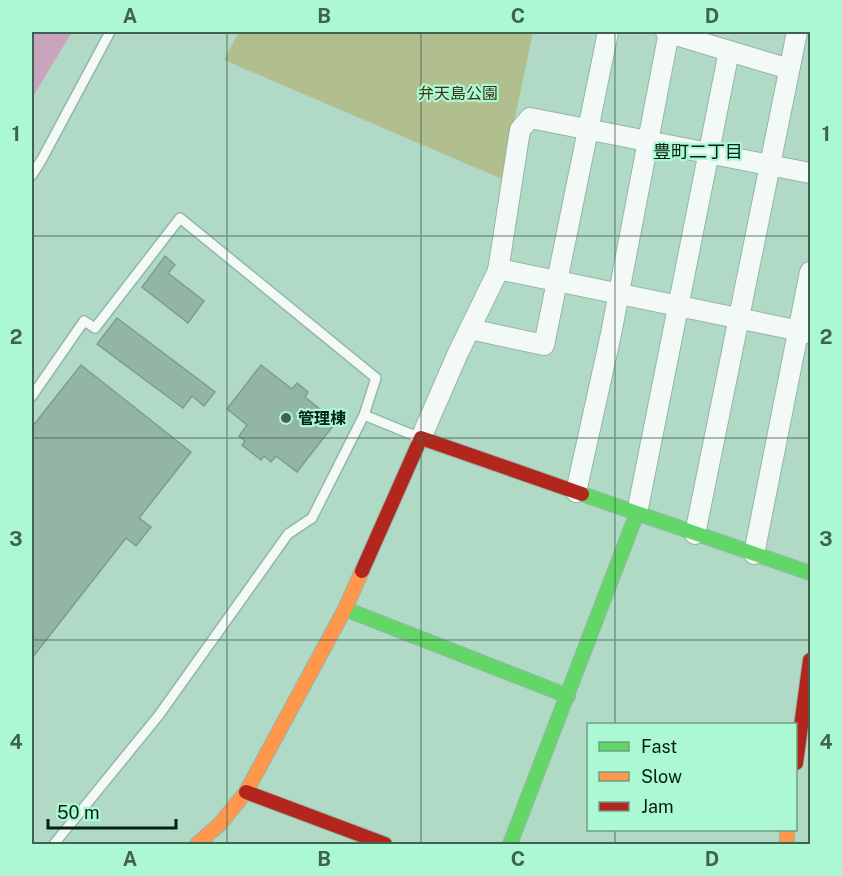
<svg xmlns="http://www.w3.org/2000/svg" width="842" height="876" font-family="'Public Sans','Noto Sans JP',sans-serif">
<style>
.green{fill:#b1be8d}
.water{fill:#c9a5bd}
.building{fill:#92b5a4;stroke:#7c9e8d;stroke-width:1.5}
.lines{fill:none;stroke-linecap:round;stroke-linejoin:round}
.lane-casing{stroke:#95b6a6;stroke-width:12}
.street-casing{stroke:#95b6a6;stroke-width:22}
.fast-casing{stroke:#95b6a6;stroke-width:16}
.slow-casing{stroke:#95b6a6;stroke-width:16}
.jam-casing{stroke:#95b6a6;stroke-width:16}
.lane{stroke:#f3f9f6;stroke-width:9}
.street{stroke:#f3f9f6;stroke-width:20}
.fast{stroke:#63d668;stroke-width:14}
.slow{stroke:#ff974d;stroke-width:14}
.jam{stroke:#b3261e;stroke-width:14}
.grid{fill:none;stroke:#406253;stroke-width:1.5;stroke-opacity:0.55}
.poi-dot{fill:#406253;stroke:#acf8d2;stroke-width:2}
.labels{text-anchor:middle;stroke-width:4.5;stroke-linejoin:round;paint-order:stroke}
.park-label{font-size:16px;fill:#3a3613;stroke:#acf8d2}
.poi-label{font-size:16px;font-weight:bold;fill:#032215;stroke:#acf8d2;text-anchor:start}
.neighbourhood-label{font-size:18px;fill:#032215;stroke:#acf8d2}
.neatline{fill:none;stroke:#406253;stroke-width:2}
.grid-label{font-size:20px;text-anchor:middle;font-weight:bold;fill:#406253}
</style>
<rect width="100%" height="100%" fill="#b0dac5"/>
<path class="green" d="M 239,32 L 533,32 L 502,179 L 224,60 Z"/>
<path class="water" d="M 32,32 L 72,32 L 32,98 Z"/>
<path class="building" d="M 165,256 L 175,265 L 168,273 L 204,301 L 188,323 L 142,287 Z
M 117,318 L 215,392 L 204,406 L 192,396 L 183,408 L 97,344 Z
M 81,365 L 191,452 L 139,518 L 151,527 L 136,546 L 126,538 L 32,658 L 32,427 Z
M 261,365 L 292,389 L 297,383 L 308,392 L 305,397 L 336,422 L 297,472 L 276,456 L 271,462 L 264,456 L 261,460 L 242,445 L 245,441 L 239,436 L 247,425 L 227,409 Z"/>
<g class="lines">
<defs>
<path id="lane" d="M 32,175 L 42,159 L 110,32
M 32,396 L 84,321 L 95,328 L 180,218 L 376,378 L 364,415
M 54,844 L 159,715 L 288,534 L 312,518 L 364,415 L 418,437"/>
<path id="street" d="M 666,32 L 789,69
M 498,269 L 810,333
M 470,329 L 544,345 L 608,32
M 421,438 L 458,353 L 498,271 L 520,130 L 530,118 L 810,173
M 576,492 L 611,334 L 669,32
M 637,513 L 729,51
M 695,534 L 797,32
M 754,554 L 810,272"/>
<path id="fast" d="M 582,494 L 810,573
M 345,609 L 568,696
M 510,844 L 637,513"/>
<path id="slow" d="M 787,830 L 787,844
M 197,844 L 220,824 L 246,792 L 345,609 L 362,571"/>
<path id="jam" d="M 362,571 L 421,438 L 582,494
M 796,763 L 810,660
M 246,792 L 385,844"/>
</defs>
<use href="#lane" class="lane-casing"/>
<use href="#street" class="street-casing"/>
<use href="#fast" class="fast-casing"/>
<use href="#slow" class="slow-casing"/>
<use href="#jam" class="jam-casing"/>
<use href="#lane" class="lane"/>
<use href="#street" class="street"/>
<use href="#fast" class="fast"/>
<use href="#slow" class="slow"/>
<use href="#jam" class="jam"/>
</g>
<path class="grid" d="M 227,32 L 227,844M 421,32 L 421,844M 615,32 L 615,724M 32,236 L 810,236M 32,438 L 810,438M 32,640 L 810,640M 615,830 L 615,844"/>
<circle class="poi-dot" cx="286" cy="418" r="6"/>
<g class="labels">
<g class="park-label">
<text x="458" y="99">弁天島公園</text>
</g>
<g class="poi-label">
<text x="298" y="424">管理棟</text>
</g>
<g class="neighbourhood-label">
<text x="698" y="158">豊町二丁目</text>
</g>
</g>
<rect width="842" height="876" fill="none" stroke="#acf8d2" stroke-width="66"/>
<rect x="587" y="723" width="210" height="108" fill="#acf8d2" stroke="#68a286" stroke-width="1.5"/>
<rect x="599" y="742" width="30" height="9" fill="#63d668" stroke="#68a286" stroke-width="1.5"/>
<text x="641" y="753" font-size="18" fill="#032215">Fast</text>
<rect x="599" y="772" width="30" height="9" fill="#ff974d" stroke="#68a286" stroke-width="1.5"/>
<text x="641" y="783" font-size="18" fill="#032215">Slow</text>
<rect x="599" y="802" width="30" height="9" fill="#b3261e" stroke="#68a286" stroke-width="1.5"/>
<text x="641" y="813" font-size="18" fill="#032215">Jam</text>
<path d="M48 819v9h128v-9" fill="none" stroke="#032215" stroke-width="3"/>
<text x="57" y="819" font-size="18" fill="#032215" stroke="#acf8d2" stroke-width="4.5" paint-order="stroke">50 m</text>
<rect x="33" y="33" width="776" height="810" class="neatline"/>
<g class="grid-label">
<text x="130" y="23">A</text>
<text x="324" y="23">B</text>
<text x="518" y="23">C</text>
<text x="712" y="23">D</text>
<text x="16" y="141">1</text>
<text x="826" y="141">1</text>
<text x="16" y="344">2</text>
<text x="826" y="344">2</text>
<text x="16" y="546">3</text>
<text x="826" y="546">3</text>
<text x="16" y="749">4</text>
<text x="826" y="749">4</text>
<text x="130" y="866">A</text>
<text x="324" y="866">B</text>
<text x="518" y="866">C</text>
<text x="712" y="866">D</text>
</g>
</svg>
